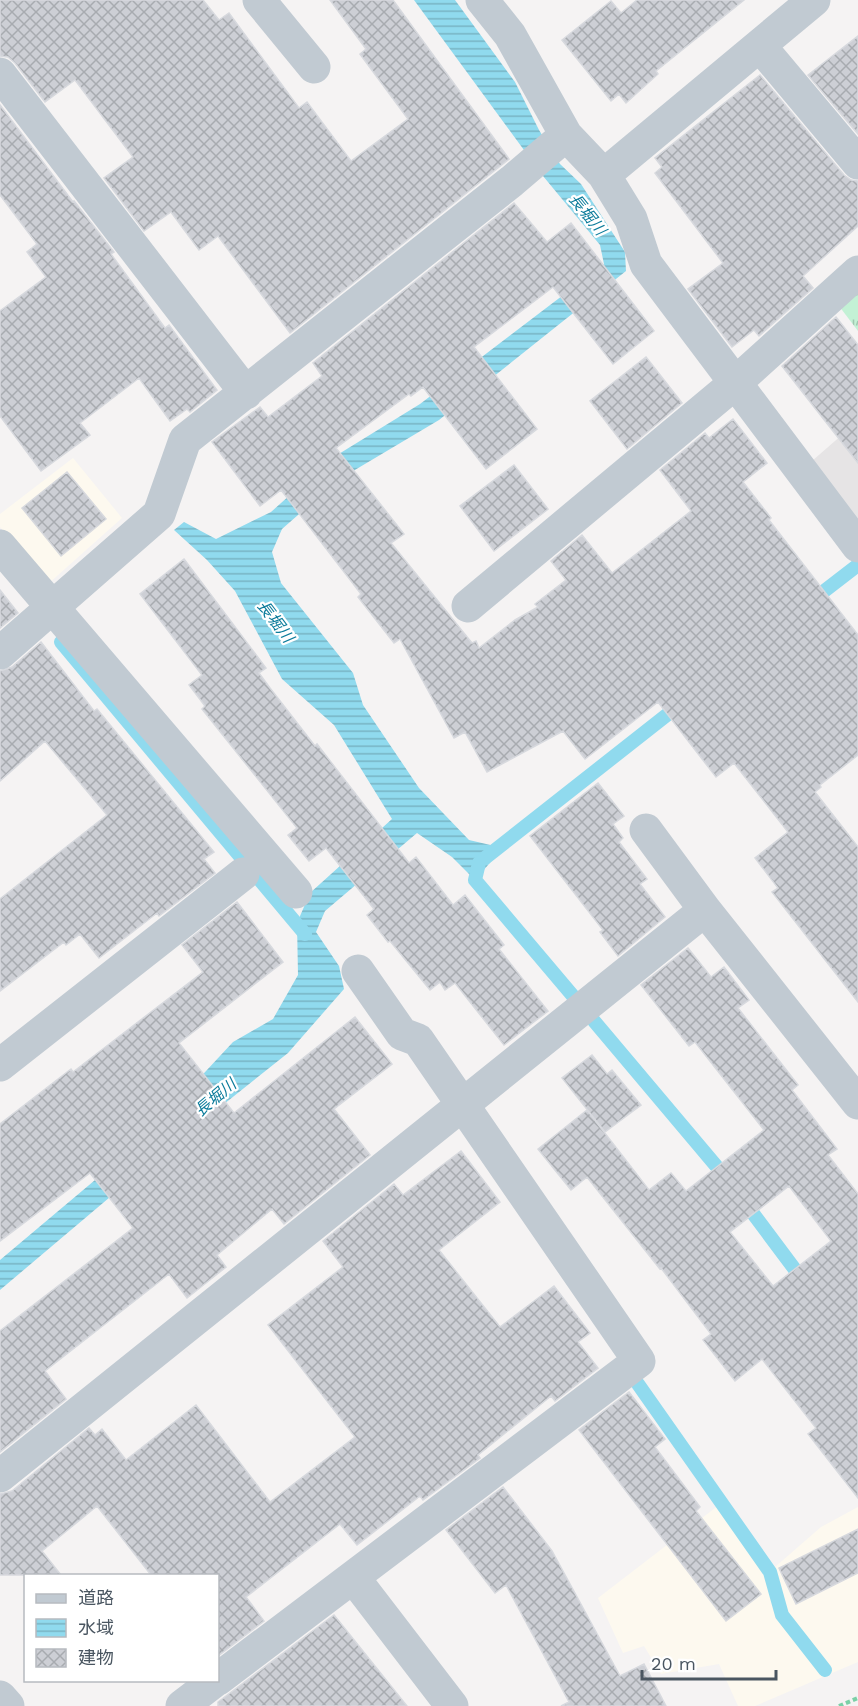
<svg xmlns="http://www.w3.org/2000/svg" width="858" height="1706" font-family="'Work Sans','Noto Sans JP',sans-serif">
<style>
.commercial{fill:#fdf9ef}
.education{fill:#e6e4e5}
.park{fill:url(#park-tufts)}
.water{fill:url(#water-rules)}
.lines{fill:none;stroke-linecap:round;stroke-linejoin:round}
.stream{stroke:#90daee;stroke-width:14}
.building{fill:url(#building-cross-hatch);stroke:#d7d9de;stroke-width:1.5;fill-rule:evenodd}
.path{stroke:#7ad0a6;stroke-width:4;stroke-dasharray:4.5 3;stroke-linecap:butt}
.minor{stroke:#c1cad2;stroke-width:33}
.labels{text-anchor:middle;stroke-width:4.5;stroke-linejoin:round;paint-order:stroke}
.water-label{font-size:16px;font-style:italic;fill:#0c7c9b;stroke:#fff}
</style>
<defs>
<pattern id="park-tufts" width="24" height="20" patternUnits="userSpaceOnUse" patternTransform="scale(1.5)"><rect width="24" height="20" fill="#c3f1d5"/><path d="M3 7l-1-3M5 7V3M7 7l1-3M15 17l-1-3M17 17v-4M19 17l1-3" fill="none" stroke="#a0c6b0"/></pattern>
<pattern id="water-rules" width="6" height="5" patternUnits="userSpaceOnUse" patternTransform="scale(1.5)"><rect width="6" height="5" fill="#90daee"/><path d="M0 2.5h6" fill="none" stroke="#78b4c4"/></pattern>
<pattern id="building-cross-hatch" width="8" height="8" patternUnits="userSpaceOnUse" patternTransform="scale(1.5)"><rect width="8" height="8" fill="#cdcfd5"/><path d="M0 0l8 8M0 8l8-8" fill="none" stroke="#a8abb0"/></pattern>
</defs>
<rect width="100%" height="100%" fill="#f5f3f3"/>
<path class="commercial" d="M 73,458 L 122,518 L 48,584 L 0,527 L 0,514 Z
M 719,1505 L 767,1574 L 821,1527 L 858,1507 L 858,1662 L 755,1706 L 738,1706 L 719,1664 L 661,1674 L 644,1646 L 623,1653 L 598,1598 Z"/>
<path class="education" d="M 858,421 L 858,524 L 812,461 Z"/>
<path class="park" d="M 858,290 L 858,331 L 839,306 Z"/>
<path class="water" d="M 414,0 L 455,0 L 515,82 L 539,130 L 560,164 L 581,184 L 625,252 L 626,271 L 439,420 L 338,480 L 282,529 L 272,552 L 281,583 L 353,673 L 363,705 L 419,788 L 469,840 L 499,847 L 495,857 L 475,880 L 452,857 L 417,833 L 325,911 L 316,932 L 339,966 L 344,989 L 288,1053 L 155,1159 L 0,1290 L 0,1260 L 139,1143 L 233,1042 L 273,1019 L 298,975 L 297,923 L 310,893 L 392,819 L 334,725 L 282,679 L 235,591 L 207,560 L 174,530 L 184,522 L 216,539 L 271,512 L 329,460 L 420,404 L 604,264 L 600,245 L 543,176 Z"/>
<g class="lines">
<path class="stream" d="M 810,602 L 858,565
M 61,642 L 305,934
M 485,858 L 682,703
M 479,863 L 475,880 L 573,996
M 594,1021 L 728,1180
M 743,1200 L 805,1283
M 638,1384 L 770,1572 L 782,1615 L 825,1670"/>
</g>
<path class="building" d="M 0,0 L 203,0 L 219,20 L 229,13 L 299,108 L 307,102 L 351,161 L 408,119 L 360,54 L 366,49 L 330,0 L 393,0 L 509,159 L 290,333 L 218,236 L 199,250 L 171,212 L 144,231 L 104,178 L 133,157 L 75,80 L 45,102 L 15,63 L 8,57 L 0,56 Z
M 637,0 L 744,0 L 656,71 L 658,74 L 626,103 L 619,94 L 611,101 L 562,40 L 611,1 L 621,13 Z
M 858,36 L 858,134 L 808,75 Z
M 760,75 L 844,175 L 851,180 L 858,181 L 858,226 L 803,276 L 813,288 L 759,336 L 754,330 L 732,347 L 688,289 L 723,263 L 655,173 L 662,167 L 655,158 Z
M 0,105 L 73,202 L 74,201 L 114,252 L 111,254 L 165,328 L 169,325 L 217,390 L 190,412 L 187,409 L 170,421 L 139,378 L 80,423 L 90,435 L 41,471 L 0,416 L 0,311 L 46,277 L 27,252 L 37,244 L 0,195 Z
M 514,203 L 547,242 L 571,223 L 654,331 L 613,364 L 553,287 L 474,347 L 537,429 L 486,469 L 423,387 L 411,396 L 409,394 L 336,448 L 404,534 L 391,543 L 472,643 L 476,641 L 479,648 L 515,620 L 538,607 L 535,604 L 566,580 L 551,561 L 582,535 L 612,573 L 691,511 L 660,470 L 705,433 L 709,438 L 733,419 L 767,463 L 743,482 L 771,518 L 769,520 L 858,635 L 858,755 L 820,785 L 821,787 L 815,792 L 858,847 L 858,1002 L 772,892 L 778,888 L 755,858 L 788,832 L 734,763 L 716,777 L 658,702 L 585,759 L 563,731 L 487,772 L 465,732 L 454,738 L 400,639 L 394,643 L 358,597 L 361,594 L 281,490 L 260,506 L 212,442 L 260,407 L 268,417 L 322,376 L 313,363 Z
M 836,317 L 858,345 L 858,463 L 782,366 Z
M 646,357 L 682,403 L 627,449 L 590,401 Z
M 514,465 L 548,509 L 494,551 L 460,506 Z
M 67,472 L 106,519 L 61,556 L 22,508 Z
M 184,559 L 266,668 L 259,673 L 270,688 L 315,746 L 317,744 L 409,863 L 416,857 L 453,905 L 465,895 L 504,945 L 499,949 L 548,1011 L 504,1045 L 455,983 L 445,990 L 440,982 L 430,990 L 390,941 L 388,942 L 367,915 L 374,909 L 326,848 L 309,861 L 288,835 L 297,828 L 202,709 L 205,706 L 189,685 L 202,675 L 140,594 Z
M 0,590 L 18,613 L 0,628 Z
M 41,642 L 94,711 L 97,709 L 214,852 L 204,859 L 215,873 L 159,916 L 157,913 L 99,958 L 80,934 L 66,945 L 64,942 L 0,991 L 0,899 L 107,815 L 45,741 L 0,781 L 0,671 L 12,667 Z
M 598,783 L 624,816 L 613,824 L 623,838 L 619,842 L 647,879 L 640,884 L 665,917 L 618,956 L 600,932 L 603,930 L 530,836 Z
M 237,902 L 283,962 L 179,1043 L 234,1113 L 355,1017 L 392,1064 L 334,1109 L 370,1155 L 284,1224 L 272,1209 L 217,1255 L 226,1267 L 187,1298 L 169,1274 L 45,1371 L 66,1399 L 0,1452 L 0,1331 L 133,1228 L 90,1173 L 0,1241 L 0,1124 L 71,1069 L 73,1072 L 203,972 L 182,945 Z
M 688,948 L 711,977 L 724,967 L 749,1000 L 738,1008 L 798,1085 L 792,1090 L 837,1149 L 828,1155 L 858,1194 L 858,1498 L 808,1434 L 816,1428 L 762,1359 L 735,1381 L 703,1340 L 711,1334 L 661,1268 L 660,1269 L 587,1177 L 571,1190 L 538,1149 L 587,1110 L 649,1190 L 671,1173 L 686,1191 L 764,1130 L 695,1042 L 689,1046 L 641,985 ZM 789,1186 L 831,1241 L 773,1286 L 730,1232 Z
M 592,1055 L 607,1074 L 612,1070 L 641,1105 L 605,1132 L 562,1078 Z
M 461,1151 L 500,1202 L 439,1250 L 500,1327 L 554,1286 L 590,1333 L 578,1342 L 598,1368 L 555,1401 L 551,1396 L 478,1455 L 480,1458 L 423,1500 L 420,1496 L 357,1545 L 340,1524 L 246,1597 L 264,1621 L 218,1656 L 218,1575 L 151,1575 L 97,1506 L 42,1551 L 61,1575 L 0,1575 L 0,1494 L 12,1491 L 89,1428 L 95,1435 L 102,1429 L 126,1460 L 196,1405 L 270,1502 L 355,1437 L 268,1325 L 343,1267 L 323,1241 L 394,1184 L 403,1195 Z
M 629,1392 L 665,1439 L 655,1447 L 700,1507 L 696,1511 L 761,1594 L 726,1621 L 579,1430 Z
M 503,1487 L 552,1551 L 620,1676 L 644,1664 L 666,1706 L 561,1706 L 569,1702 L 506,1585 L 495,1593 L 446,1530 Z
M 858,1529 L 858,1573 L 796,1604 L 779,1568 Z
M 334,1615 L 407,1706 L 218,1706 L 218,1702 Z"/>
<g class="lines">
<path class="path" d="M 839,1706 L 858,1698"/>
<path class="minor" d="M 259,0 L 314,67
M 482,0 L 510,35 L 566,135 L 604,175 L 631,219 L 646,264 L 858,546
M 760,46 L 858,163
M 0,74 L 246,393
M 604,175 L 814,0
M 0,546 L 296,892
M 468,606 L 734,384 L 858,272
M 0,653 L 159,514 L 185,440 L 512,181 L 566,135
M 646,830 L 705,910
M 0,1065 L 243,874
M 0,1476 L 705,910 L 858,1103
M 353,1577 L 452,1706
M 218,1679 L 639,1361 L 418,1040 L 402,1034 L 358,971
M 0,1697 L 8,1706
M 182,1706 L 216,1680"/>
</g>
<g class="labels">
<g class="water-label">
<text transform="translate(588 214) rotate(51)" y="6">長堀川</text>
<text transform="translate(276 621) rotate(53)" y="6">長堀川</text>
<text transform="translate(215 1097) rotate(-40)" y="6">長堀川</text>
</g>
</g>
<rect x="24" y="1574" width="195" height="108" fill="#ffffff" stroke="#b7bbc0" stroke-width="1.5"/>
<rect x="36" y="1594" width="30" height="9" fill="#c1cad2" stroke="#b7bbc0" stroke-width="1.5"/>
<text x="78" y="1604" font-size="18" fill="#4a5661">道路</text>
<rect x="36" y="1619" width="30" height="18" fill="url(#water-rules)" stroke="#b7bbc0" stroke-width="1.5"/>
<text x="78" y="1634" font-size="18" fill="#4a5661">水域</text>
<rect x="36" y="1649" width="30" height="18" fill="url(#building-cross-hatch)" stroke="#b7bbc0" stroke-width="1.5"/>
<text x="78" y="1664" font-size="18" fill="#4a5661">建物</text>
<path d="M642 1670v9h134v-9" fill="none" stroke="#4a5661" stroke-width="3"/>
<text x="651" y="1670" font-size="18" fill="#4a5661" stroke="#ffffff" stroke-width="4.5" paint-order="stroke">20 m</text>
</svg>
